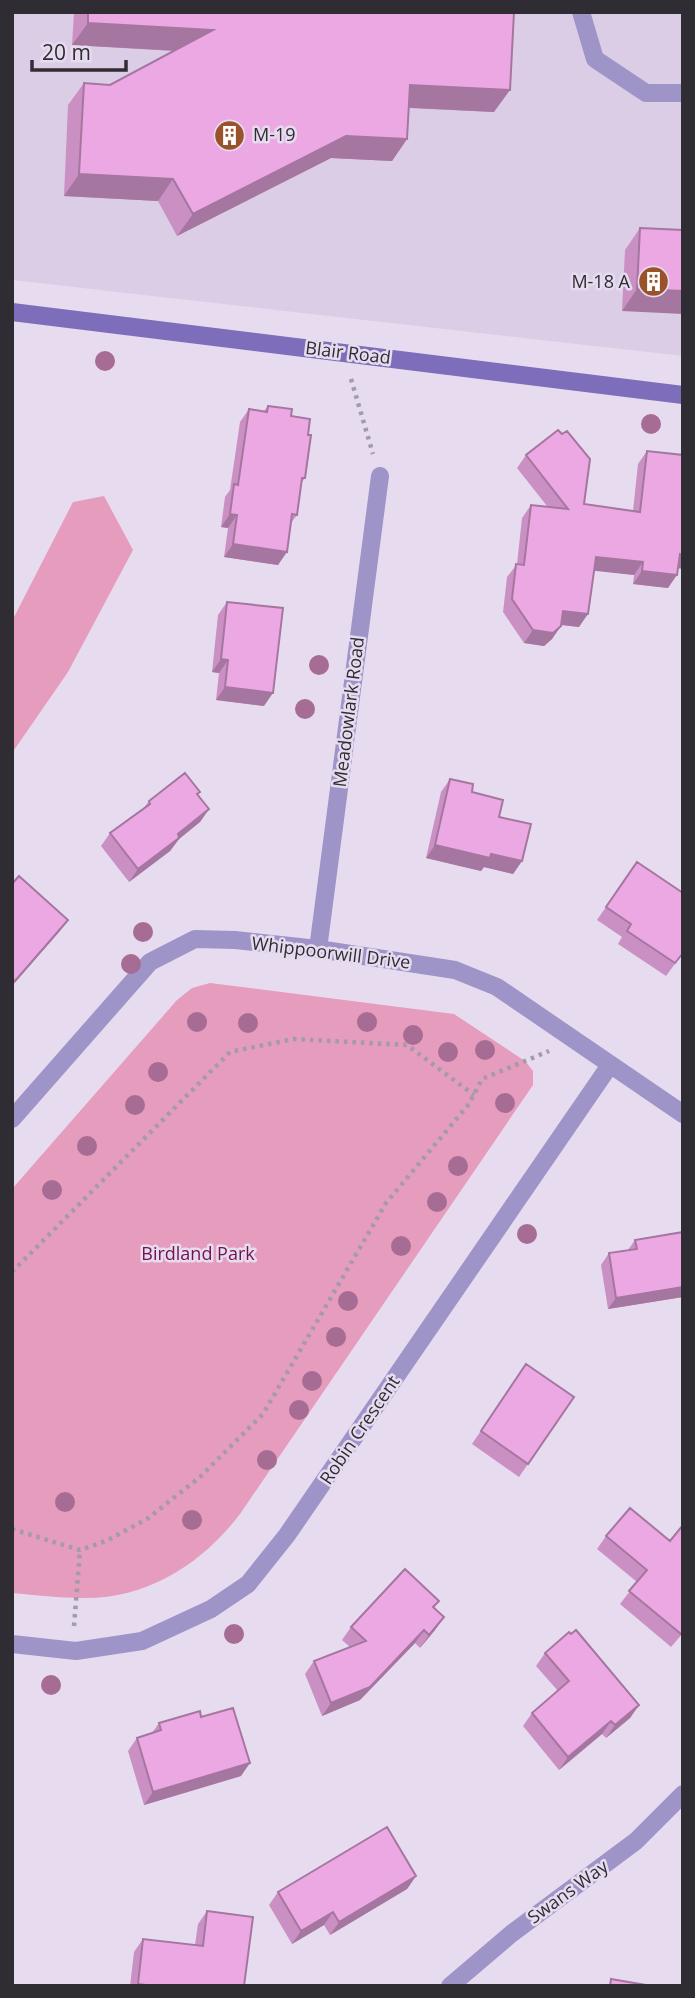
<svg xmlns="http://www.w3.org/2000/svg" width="695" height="1998" font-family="'Open Sans',sans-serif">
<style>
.built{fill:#dccde6}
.green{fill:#e59cbd}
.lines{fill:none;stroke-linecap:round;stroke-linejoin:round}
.path{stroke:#a39ba9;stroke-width:4.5;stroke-dasharray:3.5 5;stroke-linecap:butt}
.street{stroke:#9e94c8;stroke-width:18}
.secondary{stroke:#7e6dba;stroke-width:18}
.tree{fill:#a76c94}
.wall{fill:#cb90c3}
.shaded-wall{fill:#a5769f}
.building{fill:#eca8e3;stroke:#a5769f;stroke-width:2}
.labels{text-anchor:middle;stroke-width:5;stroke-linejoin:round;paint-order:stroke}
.poi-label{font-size:18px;fill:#302c33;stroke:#e7dcef;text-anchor:start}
.street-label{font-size:18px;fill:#302c33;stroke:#e7dcef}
.park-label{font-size:18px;fill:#72114a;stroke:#e7dcef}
</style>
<rect width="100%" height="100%" fill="#e7dcef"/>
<path class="built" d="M 12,12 L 683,12 L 683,356 L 12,280 Z"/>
<path class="green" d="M 104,496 L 133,550 L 68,672 L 12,753 L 12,621 L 73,502 Z
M 210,983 L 454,1014 L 525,1061 L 533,1071 L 533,1085 L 240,1514 C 202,1564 147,1599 83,1598 C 59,1598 36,1595 12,1593 L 12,1189 L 177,1000 L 192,988 Z"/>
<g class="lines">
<path class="path" d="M 351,379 L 373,454
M 12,1272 L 230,1052 L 293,1039 L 407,1045 L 474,1095
M 12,1529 L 80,1550 L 106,1541 L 147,1519 L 200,1477 L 263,1414 L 386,1203 L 469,1104 L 482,1079 L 549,1051
M 74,1626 L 80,1550"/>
<path class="street" d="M 581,12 L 595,59 L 646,93 L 683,93
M 318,949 L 380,476
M 12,1119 L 150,962 L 195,939 L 235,940 L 318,949 L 455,970 L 497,987 L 683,1114
M 12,1644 L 76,1651 L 142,1641 L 211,1609 L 248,1584 L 287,1535 L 610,1065
M 450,1986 L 511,1934 L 636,1841 L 683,1794"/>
<path class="secondary" d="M 12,312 L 683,395"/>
</g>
<g class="tree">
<circle cx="105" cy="361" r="10"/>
<circle cx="651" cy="424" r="10"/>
<circle cx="319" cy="665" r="10"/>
<circle cx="305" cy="709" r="10"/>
<circle cx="143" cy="932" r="10"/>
<circle cx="131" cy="964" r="10"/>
<circle cx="197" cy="1022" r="10"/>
<circle cx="367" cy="1022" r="10"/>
<circle cx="248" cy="1023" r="10"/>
<circle cx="413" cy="1035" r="10"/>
<circle cx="485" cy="1050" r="10"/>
<circle cx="448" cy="1052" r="10"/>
<circle cx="158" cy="1072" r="10"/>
<circle cx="505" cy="1103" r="10"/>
<circle cx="135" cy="1105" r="10"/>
<circle cx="87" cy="1146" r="10"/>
<circle cx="458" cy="1166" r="10"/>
<circle cx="52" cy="1190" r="10"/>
<circle cx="437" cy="1202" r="10"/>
<circle cx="527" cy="1234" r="10"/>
<circle cx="401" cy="1246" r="10"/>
<circle cx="348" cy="1301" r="10"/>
<circle cx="336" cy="1337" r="10"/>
<circle cx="312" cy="1381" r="10"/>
<circle cx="299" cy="1410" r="10"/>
<circle cx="267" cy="1460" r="10"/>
<circle cx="65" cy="1502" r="10"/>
<circle cx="192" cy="1520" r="10"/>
<circle cx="234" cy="1634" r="10"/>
<circle cx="51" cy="1685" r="10"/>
</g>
<path class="wall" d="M 74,12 L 514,12 L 494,112 L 409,108 L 407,139 L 392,161 L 331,158 L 177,236 L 158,201 L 64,196 L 68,105 L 84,83 L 110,85 L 174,51 L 72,45 Z
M 640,228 L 683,230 L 622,311 L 625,250 Z
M 268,406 L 291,416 L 308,435 L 305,478 L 301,483 L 297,515 L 291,523 L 278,565 L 224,557 L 228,528 L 221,527 L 225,497 L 230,490 L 240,422 L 249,409 L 264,411 Z
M 647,451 L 678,568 L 668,588 L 633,584 L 634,575 L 594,570 L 579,627 L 561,625 L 552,639 L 544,646 L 524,643 L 503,612 L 507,577 L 517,564 L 522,518 L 531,505 L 547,506 L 517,468 L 526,455 L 584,504 L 633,511 L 638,464 Z
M 227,602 L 264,706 L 216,700 L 219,673 L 212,672 L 218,615 Z
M 450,779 L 472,792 L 499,817 L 522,861 L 513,874 L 484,867 L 481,871 L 426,858 L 441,792 Z
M 198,795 L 209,809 L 200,822 L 179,839 L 170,851 L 129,882 L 101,846 L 110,833 L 143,809 L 149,801 Z
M 637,862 L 683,953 L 666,976 L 618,944 L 622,937 L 597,920 Z
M 683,1232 L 683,1297 L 608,1309 L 601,1265 L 609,1253 L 628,1250 L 635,1240 Z
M 526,1364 L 574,1397 L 519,1477 L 472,1444 Z
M 606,1536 L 670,1541 L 683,1633 L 671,1647 L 620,1604 L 637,1582 L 597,1549 Z
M 439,1601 L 434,1608 L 435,1630 L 420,1648 L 415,1643 L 360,1700 L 322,1716 L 305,1674 L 314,1661 L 350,1647 L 342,1640 L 351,1627 Z
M 545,1653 L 639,1705 L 630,1718 L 606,1738 L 602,1734 L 559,1770 L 523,1726 L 532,1713 L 558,1691 L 536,1666 Z
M 201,1717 L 241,1776 L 144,1805 L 128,1751 L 137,1738 L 152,1733 L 159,1723 Z
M 416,1876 L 407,1889 L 330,1935 L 324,1925 L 292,1944 L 269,1905 L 278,1892 Z
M 207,1911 L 244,1986 L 130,1986 L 134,1952 L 143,1939 L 195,1945 L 198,1924 Z"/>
<path class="shaded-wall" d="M 88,23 L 213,30 L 198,52 L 72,45 Z
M 410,85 L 510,90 L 494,112 L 394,107 Z
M 346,136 L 407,139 L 392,161 L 331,158 L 177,236 L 193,214 Z
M 79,174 L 173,179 L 158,201 L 64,196 Z
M 637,289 L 683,291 L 683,314 L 622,311 Z
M 230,514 L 237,515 L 228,528 L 221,527 Z
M 233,544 L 287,552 L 278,565 L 224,557 Z
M 680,554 L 683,555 L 683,569 L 671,567 Z
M 596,557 L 643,562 L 634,575 L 587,570 Z
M 642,571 L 677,575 L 668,588 L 633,584 Z
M 563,611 L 588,614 L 579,627 L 554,624 Z
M 561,626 L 552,639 L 544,646 L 524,643 L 533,630 Z
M 221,659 L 228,660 L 219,673 L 212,672 Z
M 225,687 L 273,693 L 264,706 L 216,700 Z
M 209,809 L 200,822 L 179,839 L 170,851 L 129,882 L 138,869 L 178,834 Z
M 435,845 L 491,854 L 522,861 L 513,874 L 484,867 L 481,871 L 426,858 Z
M 68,920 L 59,932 L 12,986 L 15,981 Z
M 683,1287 L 683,1297 L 608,1309 L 616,1298 Z
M 444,1617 L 435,1630 L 420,1648 L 429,1635 Z
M 424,1630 L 415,1643 L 360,1700 L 322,1716 L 331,1703 Z
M 639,1705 L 630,1718 L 606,1738 L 615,1725 Z
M 611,1721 L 602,1734 L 559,1770 L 568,1757 Z
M 250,1763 L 241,1776 L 144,1805 L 153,1792 Z
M 416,1876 L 407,1889 L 330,1935 L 339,1922 Z
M 333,1912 L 324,1925 L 292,1944 L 301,1931 Z"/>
<path class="building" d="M 88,12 L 514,12 L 510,90 L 410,85 L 407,139 L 346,136 L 193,214 L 173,179 L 79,174 L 84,83 L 110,85 L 213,30 L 88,23 Z
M 640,228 L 683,230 L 683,291 L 637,289 Z
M 268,406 L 292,409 L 291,416 L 310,419 L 308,435 L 311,435 L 305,478 L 302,478 L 297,515 L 292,514 L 287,552 L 233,544 L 237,515 L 230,514 L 234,484 L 238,485 L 249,409 L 267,412 Z
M 558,430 L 562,434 L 567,431 L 590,459 L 584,504 L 640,512 L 647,451 L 683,455 L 683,555 L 680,554 L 677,575 L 642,571 L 643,562 L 596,557 L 588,614 L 563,611 L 561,626 L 553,633 L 533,630 L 512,599 L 516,564 L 524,565 L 531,505 L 568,509 L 526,455 Z
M 227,602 L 283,608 L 273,693 L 225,687 L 228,660 L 221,659 Z
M 185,773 L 200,792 L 197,794 L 209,809 L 178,834 L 179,838 L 138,869 L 110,833 L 150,804 L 149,801 Z
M 450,779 L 473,784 L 472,792 L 503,800 L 499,817 L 531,824 L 522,861 L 491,854 L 490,858 L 435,845 Z
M 637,862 L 683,893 L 683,953 L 675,963 L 627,931 L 631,924 L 606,907 Z
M 19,876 L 68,920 L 15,981 L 12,979 L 12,884 Z
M 683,1232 L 683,1287 L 616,1298 L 609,1253 L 637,1249 L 635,1240 Z
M 526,1364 L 574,1397 L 528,1464 L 481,1431 Z
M 630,1508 L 670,1541 L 683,1525 L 683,1631 L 681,1634 L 629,1591 L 647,1570 L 606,1536 Z
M 405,1569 L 439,1601 L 433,1607 L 444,1617 L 429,1635 L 424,1630 L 370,1687 L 331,1703 L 314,1661 L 366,1641 L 351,1627 Z
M 576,1630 L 639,1705 L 615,1725 L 611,1721 L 568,1757 L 532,1713 L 569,1681 L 545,1653 L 569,1632 L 571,1634 Z
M 233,1708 L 250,1763 L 153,1792 L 137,1738 L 161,1730 L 159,1723 L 200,1711 L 201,1717 Z
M 387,1827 L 416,1876 L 339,1922 L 333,1912 L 301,1931 L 278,1892 Z
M 207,1911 L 253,1917 L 244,1986 L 154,1986 L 138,1984 L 143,1939 L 203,1946 Z
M 611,1979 L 652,1986 L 610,1986 Z"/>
<defs>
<symbol id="building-disc" viewBox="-11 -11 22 22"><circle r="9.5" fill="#99522a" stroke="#e7dcef"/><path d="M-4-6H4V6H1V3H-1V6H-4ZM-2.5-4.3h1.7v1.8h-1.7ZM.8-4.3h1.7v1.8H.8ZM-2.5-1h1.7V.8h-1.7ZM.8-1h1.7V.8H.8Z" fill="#fff"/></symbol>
</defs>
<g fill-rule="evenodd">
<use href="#building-disc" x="212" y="118" width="35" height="35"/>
<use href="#building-disc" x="636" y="264" width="35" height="35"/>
</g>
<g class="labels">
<g class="poi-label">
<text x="253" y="141">M-19</text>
<text x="630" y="288" text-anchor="end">M-18 A</text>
</g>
<g class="street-label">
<text transform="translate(348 353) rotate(7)" y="6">Blair Road</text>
<text transform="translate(349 712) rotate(-83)" y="6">Meadowlark Road</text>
<text transform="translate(331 953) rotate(7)" y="6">Whippoorwill Drive</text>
<text transform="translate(360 1430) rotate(-56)" y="6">Robin Crescent</text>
<text transform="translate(568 1892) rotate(-36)" y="6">Swans Way</text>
</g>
<g class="park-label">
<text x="198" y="1260">Birdland Park</text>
</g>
</g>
<rect width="695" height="1998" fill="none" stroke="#302c33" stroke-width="28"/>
<path d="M32 60v10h94v-10" fill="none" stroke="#302c33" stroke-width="3.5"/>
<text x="42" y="60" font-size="21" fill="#302c33" stroke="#e7dcef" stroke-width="5" paint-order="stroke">20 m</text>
</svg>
